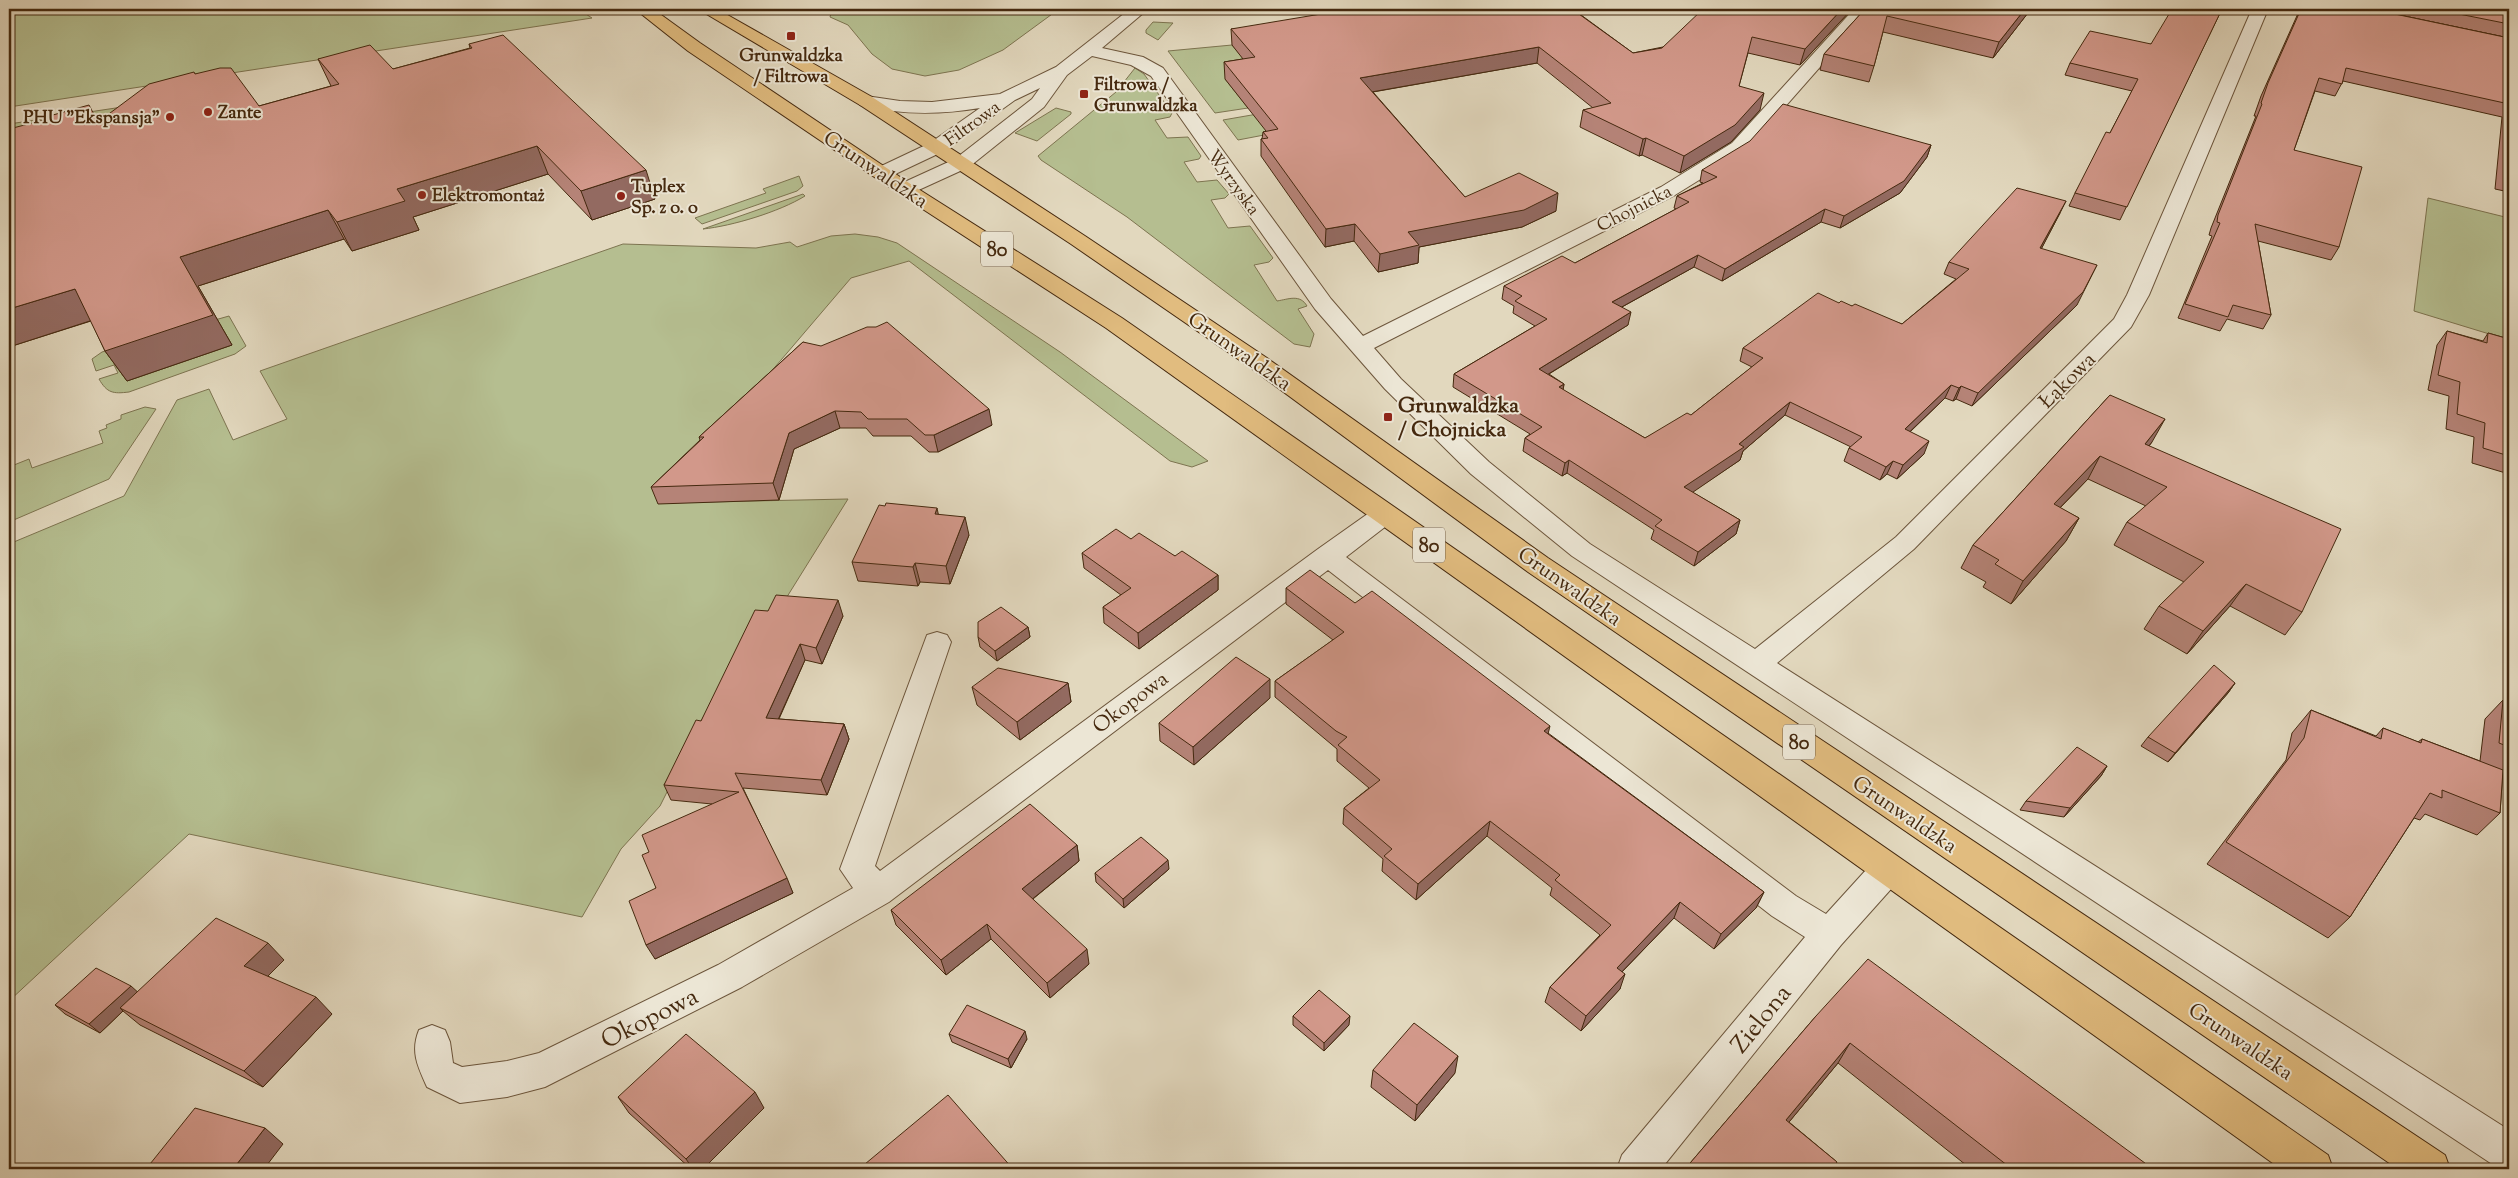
<svg xmlns="http://www.w3.org/2000/svg" width="2518" height="1178" font-family="'Sorts Mill Goudy',serif">
<style>
.green{fill:#b5be90;stroke:#7d7450}
.lines{fill:none;stroke-linecap:round;stroke-linejoin:round}
.minor-casing{stroke:#6c553b;stroke-width:2}
.major-casing{stroke:#45290f;stroke-width:2}
.minor{fill:#ece6d5;fill-rule:evenodd}
.major{fill:#e1bc7f;fill-rule:evenodd}
.wall{fill:#b58377;stroke:#45290f}
.shaded-wall{fill:#936a61;stroke:#45290f}
.building{fill:#d2988a;stroke:#45290f}
.poi-dot{fill:#8f2418;stroke:#ece6d5;stroke-width:2}
.labels{text-anchor:middle;stroke-width:4;stroke-linejoin:round;paint-order:stroke}
.far-poi-label{font-size:18px;font-weight:bold;fill:#45290f;stroke:#ece6d5;text-anchor:start}
.far-street-label{font-size:18px;fill:#45290f;stroke:#ece6d5}
.shield{fill:#ece6d5;stroke:#77624a;stroke-width:1}
.shield-label{font-size:20px;font-weight:bold;fill:#45290f}
.street-label{font-size:21px;fill:#45290f;stroke:#ece6d5}
.poi-label{font-size:21px;font-weight:bold;fill:#45290f;stroke:#ece6d5;text-anchor:start}
.near-street-label{font-size:25px;fill:#45290f;stroke:#ece6d5}
</style>
<rect width="100%" height="100%" fill="#e2d8be"/>
<filter id="stains"><feTurbulence type="fractalNoise" baseFrequency=".004" numOctaves="4"/><feColorMatrix values="0 0 0 0 .2 0 0 0 0 .09 0 0 0 0 .02 0 0 0 .5 -.17"/></filter>
<radialGradient id="worn" r=".72"><stop offset=".6" stop-color="#630" stop-opacity="0"/><stop offset="1" stop-color="#630" stop-opacity=".3"/></radialGradient>
<path class="green" d="M 9,9 L 578,9 L 592,18 L 9,107 Z
M 832,9 L 1059,9 L 1003,50 L 959,70 L 925,76 L 892,69 L 872,54 L 848,25 L 830,17 Z
M 1153,22 L 1173,23 L 1158,40 L 1146,33 L 1146,30 Z
M 1232,45 L 1242,57 L 1353,118 L 1238,140 L 1223,120 L 1292,108 L 1225,79 L 1248,108 L 1215,113 L 1168,51 Z
M 1135,68 L 1144,74 L 1172,113 L 1170,117 L 1155,120 L 1167,138 L 1188,137 L 1201,156 L 1199,159 L 1184,162 L 1197,182 L 1217,180 L 1229,194 L 1225,198 L 1211,200 L 1228,228 L 1250,226 L 1273,258 L 1269,262 L 1254,265 L 1277,301 C 1289,299 1300,294 1307,306 L 1298,309 L 1314,334 L 1310,347 L 1294,344 L 1127,217 L 1041,160 L 1038,156 L 1116,92 Z
M 129,106 L 112,117 L 9,132 L 9,124 Z
M 1056,108 L 1071,112 L 1071,114 L 1037,141 L 1015,133 Z
M 799,176 L 803,186 L 797,191 L 702,224 L 695,218 L 766,193 L 763,189 Z
M 803,194 L 805,196 C 779,212 732,226 703,229 Z
M 2428,198 L 2509,218 L 2509,340 L 2414,311 Z
M 855,234 L 878,237 L 897,243 L 1060,352 L 1208,461 L 1192,467 L 1170,461 L 909,261 L 851,278 L 659,503 L 848,499 L 674,778 L 660,806 L 621,849 L 582,917 L 189,834 L 9,1001 L 9,544 L 124,496 L 177,400 L 209,389 L 233,440 L 287,419 L 260,371 L 623,244 L 756,248 L 790,242 L 797,247 L 831,236 Z
M 229,316 L 246,346 L 235,354 L 129,392 C 113,394 107,393 99,379 L 118,373 L 114,365 L 96,371 L 92,359 L 102,352 Z
M 145,407 L 156,409 L 109,479 L 9,522 L 9,467 L 29,459 L 32,468 L 103,443 L 99,431 L 107,428 L 106,425 L 121,419 L 121,415 Z"/>
<g class="lines">
<defs>
<path id="minor" d="M 1130,9 L 1148,9 L 1102,48 L 1143,57 L 1163,68 L 1331,299 L 1363,336 L 1661,187 L 1732,143 L 1854,9 L 1871,9 L 1746,151 L 1675,195 L 1374,348 L 1401,379 L 1489,462 L 1590,544 L 1755,649 L 1896,537 L 2114,319 L 2127,295 L 2252,9 L 2268,9 L 2149,295 L 2131,327 L 1914,549 L 1777,663 L 2509,1130 L 2509,1169 L 2495,1166 L 1572,556 L 1471,474 L 1385,389 L 1315,309 L 1151,76 L 1131,65 L 1092,56 L 1067,75 L 1044,107 L 969,167 L 912,193 L 898,193 L 895,189 L 898,185 L 955,159 L 1032,99 L 1040,88 L 1015,100 L 944,151 L 889,177 L 875,177 L 872,173 L 875,169 L 930,143 L 980,108 C 939,115 900,115 860,105 L 857,101 L 860,97 L 866,96 L 900,101 L 932,102 L 1000,94 L 1056,67 Z
M 1385,505 L 1394,508 L 1398,514 L 1394,520 L 1346,557 L 1796,896 L 1826,914 L 1876,859 L 1888,855 L 1900,859 L 1905,869 L 1900,879 L 1841,945 L 1661,1169 L 1617,1169 L 1622,1155 L 1805,937 L 1772,916 L 1328,570 L 889,902 L 742,987 L 545,1087 L 507,1097 L 460,1103 L 427,1087 C 418,1067 410,1052 419,1030 L 432,1025 L 445,1030 L 450,1042 L 453,1063 L 462,1067 L 507,1061 L 539,1053 L 718,965 L 853,888 L 840,869 L 927,635 L 937,632 L 947,635 L 951,642 L 875,866 L 880,871 L 1318,549 L 1376,508 Z"/>
<path id="major" d="M 635,9 L 653,9 L 700,43 L 912,185 L 1122,318 L 2328,1155 L 2333,1169 L 2281,1169 L 1106,328 L 898,193 L 688,51 Z
M 698,9 L 717,9 L 872,97 L 1085,236 L 1267,358 L 1548,558 L 2445,1155 L 2450,1169 L 2398,1169 L 1528,572 L 1251,368 L 1071,244 L 860,105 Z"/>
</defs>
<use href="#minor" class="minor-casing"/>
<use href="#major" class="major-casing"/>
<use href="#minor" class="minor"/>
<use href="#major" class="major"/>
</g>
<path class="wall" d="M 1852,9 L 1800,65 L 1748,53 L 1739,86 L 1760,110 L 1731,142 L 1680,173 L 1642,155 L 1639,156 L 1580,127 L 1583,110 L 1593,108 L 1537,63 L 1373,92 L 1465,197 L 1556,211 L 1522,227 L 1419,247 L 1418,263 L 1378,272 L 1354,241 L 1325,247 L 1261,156 L 1261,139 L 1262,139 L 1263,132 L 1266,131 L 1225,79 L 1224,62 L 1243,59 L 1232,45 L 1231,29 L 1577,12 L 1633,53 Z
M 1865,9 L 2031,9 L 1993,58 L 1883,32 L 1874,66 L 1869,82 L 1820,70 L 1824,54 Z
M 2222,9 L 2120,220 L 2069,206 L 2075,193 L 2110,133 L 2132,91 L 2065,75 L 2070,63 L 2151,44 Z
M 2300,9 L 2371,9 L 2509,38 L 2509,192 L 2495,189 L 2502,117 L 2343,81 L 2335,96 L 2315,91 L 2294,150 L 2339,247 L 2331,260 L 2258,241 L 2271,315 L 2263,329 L 2227,319 L 2220,331 L 2178,318 L 2212,236 L 2209,235 L 2211,228 L 2256,116 L 2254,116 L 2261,96 Z
M 2371,9 L 2509,9 L 2509,29 L 2504,37 Z
M 469,44 L 655,199 L 592,220 L 548,174 L 413,217 L 419,230 L 352,251 L 344,239 L 198,286 L 232,345 L 127,381 L 105,351 L 91,321 L 9,347 L 9,129 L 99,121 L 195,74 L 259,106 L 331,86 L 318,59 L 393,69 L 470,48 Z
M 1931,145 L 1927,157 L 1900,193 L 1840,228 L 1821,222 L 1722,281 L 1694,267 L 1622,307 L 1628,325 L 1549,374 L 1564,384 L 1563,390 L 1645,438 L 1691,415 L 1752,367 L 1740,361 L 1743,348 L 1839,303 L 1852,306 L 1902,324 L 1956,279 L 1944,274 L 1949,262 L 2060,213 L 2041,249 L 2077,305 L 1972,406 L 1956,399 L 1953,401 L 1945,398 L 1910,432 L 1924,454 L 1897,479 L 1887,474 L 1880,480 L 1844,461 L 1849,448 L 1851,447 L 1785,415 L 1743,451 L 1740,460 L 1692,492 L 1740,520 L 1736,534 L 1694,566 L 1651,539 L 1654,530 L 1567,473 L 1562,476 L 1523,451 L 1525,438 L 1530,434 L 1453,387 L 1454,374 L 1535,326 L 1513,313 L 1514,306 L 1502,299 L 1504,286 L 1575,263 L 1676,209 L 1674,208 L 1677,196 L 1703,183 L 1700,182 L 1702,170 Z
M 2447,331 L 2483,341 L 2488,333 L 2509,339 L 2509,474 L 2472,463 L 2474,437 L 2446,429 L 2449,396 L 2428,390 L 2437,345 Z
M 803,342 L 992,425 L 938,452 L 929,452 L 911,436 L 873,436 L 866,428 L 840,428 L 794,449 L 779,500 L 658,504 L 651,487 L 700,440 L 699,437 Z
M 2110,395 L 2152,442 L 2149,446 L 2302,612 L 2285,635 L 2230,606 L 2187,654 L 2144,629 L 2159,606 L 2184,582 L 2114,545 L 2127,522 L 2146,506 L 2088,479 L 2060,508 L 2079,518 L 2066,541 L 2011,604 L 1983,587 L 1986,582 L 1961,568 L 1973,545 Z
M 938,514 L 969,535 L 950,584 L 920,582 L 918,586 L 858,581 L 852,562 Z
M 1131,539 L 1175,556 L 1218,575 L 1218,590 L 1139,649 L 1104,623 L 1103,607 L 1121,595 L 1084,568 L 1082,553 Z
M 1286,588 L 1355,603 L 1548,733 L 1764,892 L 1756,908 L 1714,949 L 1674,918 L 1622,972 L 1620,989 L 1581,1031 L 1545,1002 L 1550,987 L 1600,935 L 1550,895 L 1552,888 L 1487,836 L 1416,900 L 1382,871 L 1383,859 L 1343,824 L 1344,808 L 1369,788 L 1337,761 L 1337,749 L 1275,697 L 1275,681 L 1333,640 L 1286,604 Z
M 768,611 L 843,616 L 822,664 L 805,660 L 779,719 L 844,724 L 849,739 L 827,795 L 743,788 L 793,893 L 655,959 L 656,888 L 649,852 L 712,804 L 671,800 L 664,785 L 701,721 Z
M 1028,627 L 1030,637 L 997,661 L 980,647 L 978,637 Z
M 1068,683 L 1071,702 L 1020,740 L 977,705 L 972,687 Z
M 2235,683 L 2228,693 L 2168,762 L 2141,746 L 2148,737 Z
M 1270,698 L 1194,765 L 1160,741 L 1159,723 Z
M 2503,700 L 2509,703 L 2509,773 L 2503,770 L 2500,813 L 2477,835 L 2425,814 L 2420,820 L 2414,818 L 2350,917 L 2328,938 L 2207,864 L 2286,760 L 2292,733 L 2311,710 L 2376,736 L 2383,728 L 2418,742 L 2422,739 L 2480,761 L 2485,719 Z
M 2107,766 L 2101,776 L 2064,817 L 2020,810 L 2026,801 Z
M 1077,845 L 1079,861 L 1033,899 L 1089,964 L 1050,998 L 991,939 L 946,975 L 896,925 L 891,910 Z
M 1169,869 L 1124,908 L 1096,882 L 1095,873 Z
M 284,960 L 268,976 L 332,1014 L 263,1087 L 140,1025 L 123,1011 L 100,1033 L 65,1014 L 55,1005 L 138,992 Z
M 1293,1016 L 1349,1025 L 1324,1051 L 1293,1025 Z
M 1816,1016 L 2153,1169 L 1971,1169 L 1838,1063 L 1789,1122 L 1837,1162 L 1832,1169 L 1685,1169 Z
M 949,1034 L 1027,1039 L 1011,1068 L 952,1042 Z
M 1373,1070 L 1455,1073 L 1415,1121 L 1371,1087 Z
M 618,1097 L 764,1108 L 703,1169 L 691,1169 L 629,1113 Z"/>
<path class="shaded-wall" d="M 1570,9 L 1600,9 L 1569,14 Z
M 1842,9 L 1852,9 L 1800,65 L 1805,49 Z
M 2025,9 L 2031,9 L 1993,58 L 1999,42 Z
M 1539,47 L 1537,63 L 1360,94 L 1360,78 Z
M 1764,93 L 1760,110 L 1731,142 L 1680,173 L 1684,156 Z
M 1646,138 L 1642,155 L 1639,156 L 1643,139 Z
M 1931,145 L 1927,157 L 1900,193 L 1840,228 L 1844,216 Z
M 537,146 L 548,174 L 413,217 L 419,230 L 352,251 L 337,222 L 397,189 Z
M 646,170 L 655,199 L 592,220 L 581,191 Z
M 1558,193 L 1556,211 L 1522,227 L 1419,247 L 1418,263 L 1378,272 L 1380,254 L 1408,232 Z
M 2066,201 L 2060,213 L 2035,261 L 2040,248 Z
M 1825,209 L 1821,222 L 1722,281 L 1725,269 Z
M 328,210 L 344,239 L 198,286 L 232,345 L 127,381 L 105,351 L 180,257 Z
M 1355,224 L 1354,241 L 1325,247 L 1326,229 Z
M 1698,255 L 1694,267 L 1609,314 L 1612,302 Z
M 2097,265 L 2077,305 L 1972,406 L 1978,393 Z
M 75,289 L 96,319 L 9,347 L 9,309 Z
M 1631,312 L 1628,325 L 1537,381 L 1539,369 Z
M 1564,384 L 1562,396 L 1559,387 Z
M 1951,385 L 1945,398 L 1899,442 L 1905,429 Z
M 1961,386 L 1956,399 L 1953,401 L 1959,388 Z
M 1790,402 L 1785,415 L 1743,451 L 1740,460 L 1680,501 L 1684,487 L 1739,444 Z
M 989,409 L 992,425 L 938,452 L 934,435 Z
M 835,411 L 840,428 L 794,449 L 779,500 L 773,483 L 789,433 Z
M 2165,419 L 2152,442 L 2132,466 L 2145,444 Z
M 1929,441 L 1924,454 L 1897,479 L 1903,465 Z
M 2100,456 L 2088,479 L 2041,527 L 2054,504 Z
M 1569,460 L 1567,473 L 1562,476 L 1565,463 Z
M 1893,461 L 1887,474 L 1880,480 L 1886,467 Z
M 937,508 L 941,527 L 935,514 Z
M 965,517 L 969,535 L 950,584 L 946,566 Z
M 2079,518 L 2066,541 L 2011,604 L 2023,581 Z
M 1740,520 L 1736,534 L 1694,566 L 1698,552 Z
M 915,563 L 920,582 L 918,586 L 913,567 Z
M 1218,575 L 1218,590 L 1139,649 L 1138,633 Z
M 2246,584 L 2230,606 L 2187,654 L 2203,631 Z
M 838,600 L 843,616 L 822,664 L 816,648 Z
M 1028,627 L 1030,637 L 997,661 L 995,651 Z
M 800,644 L 805,660 L 772,733 L 766,718 Z
M 1270,679 L 1270,698 L 1194,765 L 1193,747 Z
M 1068,683 L 1071,702 L 1020,740 L 1017,722 Z
M 2235,683 L 2228,693 L 2168,762 L 2175,753 Z
M 844,724 L 849,739 L 827,795 L 821,780 Z
M 1550,726 L 1546,742 L 1544,731 Z
M 2107,766 L 2101,776 L 2064,817 L 2070,808 Z
M 1490,821 L 1487,836 L 1416,900 L 1418,884 Z
M 1077,845 L 1079,861 L 1025,905 L 1022,889 Z
M 1168,860 L 1169,869 L 1124,908 L 1123,899 Z
M 787,878 L 793,893 L 655,959 L 646,945 Z
M 1764,892 L 1756,908 L 1714,949 L 1721,934 Z
M 1680,902 L 1674,918 L 1611,983 L 1617,968 Z
M 987,924 L 991,939 L 946,975 L 941,960 Z
M 268,943 L 284,960 L 261,983 L 244,966 Z
M 1087,949 L 1089,964 L 1050,998 L 1047,983 Z
M 1625,974 L 1620,989 L 1581,1031 L 1586,1016 Z
M 131,986 L 141,995 L 120,1008 L 123,1011 L 100,1033 L 89,1024 Z
M 316,997 L 332,1014 L 263,1087 L 244,1071 Z
M 1350,1016 L 1349,1025 L 1324,1051 L 1324,1043 Z
M 1025,1031 L 1027,1039 L 1011,1068 L 1008,1059 Z
M 1850,1043 L 1838,1063 L 1775,1139 L 1786,1120 Z
M 1458,1056 L 1455,1073 L 1415,1121 L 1417,1105 Z
M 755,1092 L 764,1108 L 703,1169 L 693,1169 L 686,1159 Z
M 265,1128 L 283,1144 L 264,1169 L 233,1169 Z"/>
<path class="building" d="M 1351,9 L 1572,9 L 1633,53 L 1662,48 L 1703,9 L 1842,9 L 1805,49 L 1752,37 L 1739,86 L 1764,93 L 1735,125 L 1684,156 L 1646,138 L 1643,139 L 1583,110 L 1611,103 L 1539,47 L 1360,78 L 1465,197 L 1519,173 L 1558,193 L 1524,210 L 1408,232 L 1419,245 L 1380,254 L 1355,224 L 1326,229 L 1261,139 L 1268,138 L 1263,132 L 1278,129 L 1224,62 L 1255,57 L 1231,29 Z
M 1865,9 L 2025,9 L 1999,42 L 1887,16 L 1874,66 L 1824,54 Z
M 2172,9 L 2222,9 L 2127,207 L 2075,193 L 2106,132 L 2110,133 L 2138,79 L 2070,63 L 2090,31 L 2151,44 Z
M 2301,9 L 2371,9 L 2509,38 L 2509,104 L 2346,68 L 2342,84 L 2319,78 L 2294,150 L 2362,167 L 2339,247 L 2255,224 L 2271,315 L 2233,305 L 2228,317 L 2185,304 L 2220,223 L 2217,222 L 2218,215 L 2262,104 L 2261,103 L 2268,83 Z
M 2434,9 L 2509,9 L 2509,24 Z
M 503,35 L 646,170 L 581,191 L 537,146 L 397,189 L 405,201 L 337,222 L 328,210 L 180,257 L 213,315 L 105,351 L 75,289 L 9,309 L 9,129 L 44,120 L 42,118 L 89,105 L 98,122 L 149,84 L 194,72 L 195,74 L 220,68 L 231,68 L 259,106 L 339,84 L 318,59 L 370,45 L 393,69 L 472,48 L 469,44 Z
M 1783,104 L 1931,145 L 1904,181 L 1844,216 L 1825,209 L 1725,269 L 1698,255 L 1612,302 L 1631,312 L 1539,369 L 1564,384 L 1559,387 L 1645,438 L 1687,413 L 1691,415 L 1763,358 L 1743,348 L 1818,293 L 1839,303 L 1841,301 L 1852,306 L 1855,304 L 1902,324 L 1969,269 L 1949,262 L 2017,188 L 2066,201 L 2040,248 L 2097,265 L 2083,292 L 1978,393 L 1961,386 L 1959,388 L 1951,385 L 1905,429 L 1929,441 L 1903,465 L 1893,461 L 1886,467 L 1849,448 L 1862,437 L 1790,402 L 1739,444 L 1744,447 L 1684,487 L 1740,520 L 1698,552 L 1655,526 L 1662,520 L 1569,460 L 1565,463 L 1525,438 L 1542,427 L 1454,374 L 1547,319 L 1515,301 L 1522,296 L 1504,286 L 1562,256 L 1575,263 L 1689,202 L 1677,196 L 1717,177 L 1702,170 L 1750,141 Z
M 2509,121 L 2509,177 L 2504,176 Z
M 887,322 L 989,409 L 934,435 L 925,435 L 907,419 L 868,419 L 861,412 L 835,411 L 789,433 L 773,483 L 651,487 L 704,437 L 699,437 L 803,342 L 821,346 L 867,327 L 876,327 Z
M 2447,331 L 2487,343 L 2488,333 L 2509,339 L 2509,456 L 2483,448 L 2485,423 L 2457,414 L 2460,382 L 2438,375 Z
M 2110,395 L 2165,419 L 2145,444 L 2341,529 L 2302,612 L 2246,584 L 2203,631 L 2159,606 L 2204,562 L 2127,522 L 2167,487 L 2100,456 L 2054,504 L 2079,518 L 2023,581 L 1995,564 L 1999,560 L 1973,545 Z
M 886,503 L 937,508 L 935,514 L 965,517 L 946,566 L 915,563 L 913,567 L 852,562 L 879,505 L 885,506 Z
M 1116,529 L 1131,539 L 1139,533 L 1175,556 L 1182,551 L 1218,575 L 1138,633 L 1103,607 L 1131,588 L 1082,553 Z
M 1310,570 L 1355,603 L 1372,591 L 1550,726 L 1544,731 L 1764,892 L 1721,934 L 1680,902 L 1617,968 L 1625,974 L 1586,1016 L 1550,987 L 1611,925 L 1555,880 L 1560,875 L 1490,821 L 1418,884 L 1384,856 L 1392,849 L 1344,808 L 1380,780 L 1338,745 L 1347,737 L 1336,731 L 1275,681 L 1344,632 L 1286,588 Z
M 776,595 L 838,600 L 816,648 L 800,644 L 766,718 L 844,724 L 821,780 L 735,773 L 787,878 L 646,945 L 629,901 L 656,888 L 642,855 L 649,852 L 642,835 L 739,792 L 664,785 L 696,720 L 701,721 L 755,610 L 768,611 Z
M 1001,607 L 1028,627 L 995,651 L 978,637 L 978,622 Z
M 1236,657 L 1270,679 L 1193,747 L 1159,723 Z
M 2214,665 L 2235,683 L 2175,753 L 2148,737 Z
M 998,668 L 1068,683 L 1017,722 L 972,687 Z
M 2503,700 L 2509,703 L 2509,747 L 2499,743 Z
M 2311,710 L 2381,739 L 2383,728 L 2421,743 L 2422,739 L 2503,770 L 2500,813 L 2442,790 L 2442,798 L 2430,793 L 2350,917 L 2226,842 L 2304,738 Z
M 2077,747 L 2107,766 L 2070,808 L 2026,801 Z
M 1030,804 L 1077,845 L 1022,889 L 1087,949 L 1047,983 L 987,924 L 941,960 L 891,910 Z
M 1141,837 L 1168,860 L 1123,899 L 1095,873 Z
M 216,918 L 268,943 L 244,966 L 316,997 L 244,1071 L 120,1008 Z
M 1868,959 L 2153,1169 L 2012,1169 L 1850,1043 L 1786,1120 L 1837,1162 L 1832,1169 L 1685,1169 L 1816,1016 Z
M 96,968 L 131,986 L 89,1024 L 55,1005 Z
M 1319,990 L 1350,1016 L 1324,1043 L 1293,1016 Z
M 967,1005 L 1025,1031 L 1008,1059 L 949,1034 Z
M 1414,1023 L 1458,1056 L 1417,1105 L 1373,1070 Z
M 686,1034 L 755,1092 L 686,1159 L 618,1097 Z
M 948,1095 L 1013,1169 L 859,1169 Z
M 195,1108 L 265,1128 L 233,1169 L 146,1169 Z"/>
<g class="poi-dot">
<rect x="786" y="31" width="10" height="10" rx="2.5"/>
<rect x="1079" y="89" width="10" height="10" rx="2.5"/>
<circle cx="208" cy="112" r="5"/>
<circle cx="170" cy="117" r="5"/>
<circle cx="422" cy="195" r="5"/>
<circle cx="621" cy="196" r="5"/>
<rect x="1383" y="412" width="10" height="10" rx="2.5"/>
</g>
<g class="labels">
<g class="far-poi-label">
<text x="791" y="61" text-anchor="middle">Grunwaldzka<tspan x="791" dy="21">/ Filtrowa</tspan></text>
<text x="1094" y="90">Filtrowa /<tspan x="1094" dy="21">Grunwaldzka</tspan></text>
<text x="218" y="118">Zante</text>
<text x="160" y="123" text-anchor="end">PHU "Ekspansja"</text>
<text x="631" y="192">Tuplex<tspan x="631" dy="21">Sp. z o. o</tspan></text>
<text x="432" y="201">Elektromontaż</text>
</g>
<g class="far-street-label">
<text transform="translate(972 123) rotate(-36)" y="6">Filtrowa</text>
<text transform="translate(1234 182) rotate(54)" y="6">Wyrzyska</text>
<text transform="translate(1634 208) rotate(-27)" y="6">Chojnicka</text>
</g>
<g class="shield">
<rect x="981" y="231.5" width="32" height="35" rx="4"/>
<rect x="1413" y="527.5" width="32" height="35" rx="4"/>
<rect x="1783" y="724.5" width="32" height="35" rx="4"/>
</g>
<g class="shield-label">
<text x="997" y="256">80</text>
<text x="1429" y="552">80</text>
<text x="1799" y="749">80</text>
</g>
<g class="street-label">
<text transform="translate(876 169) rotate(34)" y="7">Grunwaldzka</text>
<text transform="translate(1240 351) rotate(35)" y="7">Grunwaldzka</text>
<text transform="translate(2067 380) rotate(-45)" y="7">Łąkowa</text>
<text transform="translate(1570 586) rotate(35)" y="7">Grunwaldzka</text>
<text transform="translate(1130 702) rotate(-37)" y="7">Okopowa</text>
<text transform="translate(1905 814) rotate(34)" y="7">Grunwaldzka</text>
<text transform="translate(2241 1041) rotate(34)" y="7">Grunwaldzka</text>
</g>
<g class="poi-label">
<text x="1398" y="412">Grunwaldzka<tspan x="1398" dy="24">/ Chojnicka</tspan></text>
</g>
<g class="near-street-label">
<text transform="translate(649 1017) rotate(-27)" y="9">Okopowa</text>
<text transform="translate(1760 1018) rotate(-51)" y="9">Zielona</text>
</g>
</g>
<rect width="2518" height="1178" fill="none" stroke="#e2d8be" stroke-width="30"/>
<rect x="10" y="10" width="2498" height="1158" fill="none" stroke="#45290f" stroke-width="2.5"/>
<rect x="15" y="15" width="2488" height="1148" fill="none" stroke="#45290f"/>
<rect width="100%" height="100%" filter="url(#stains)"/>
<rect width="100%" height="100%" fill="url(#worn)"/>
</svg>
